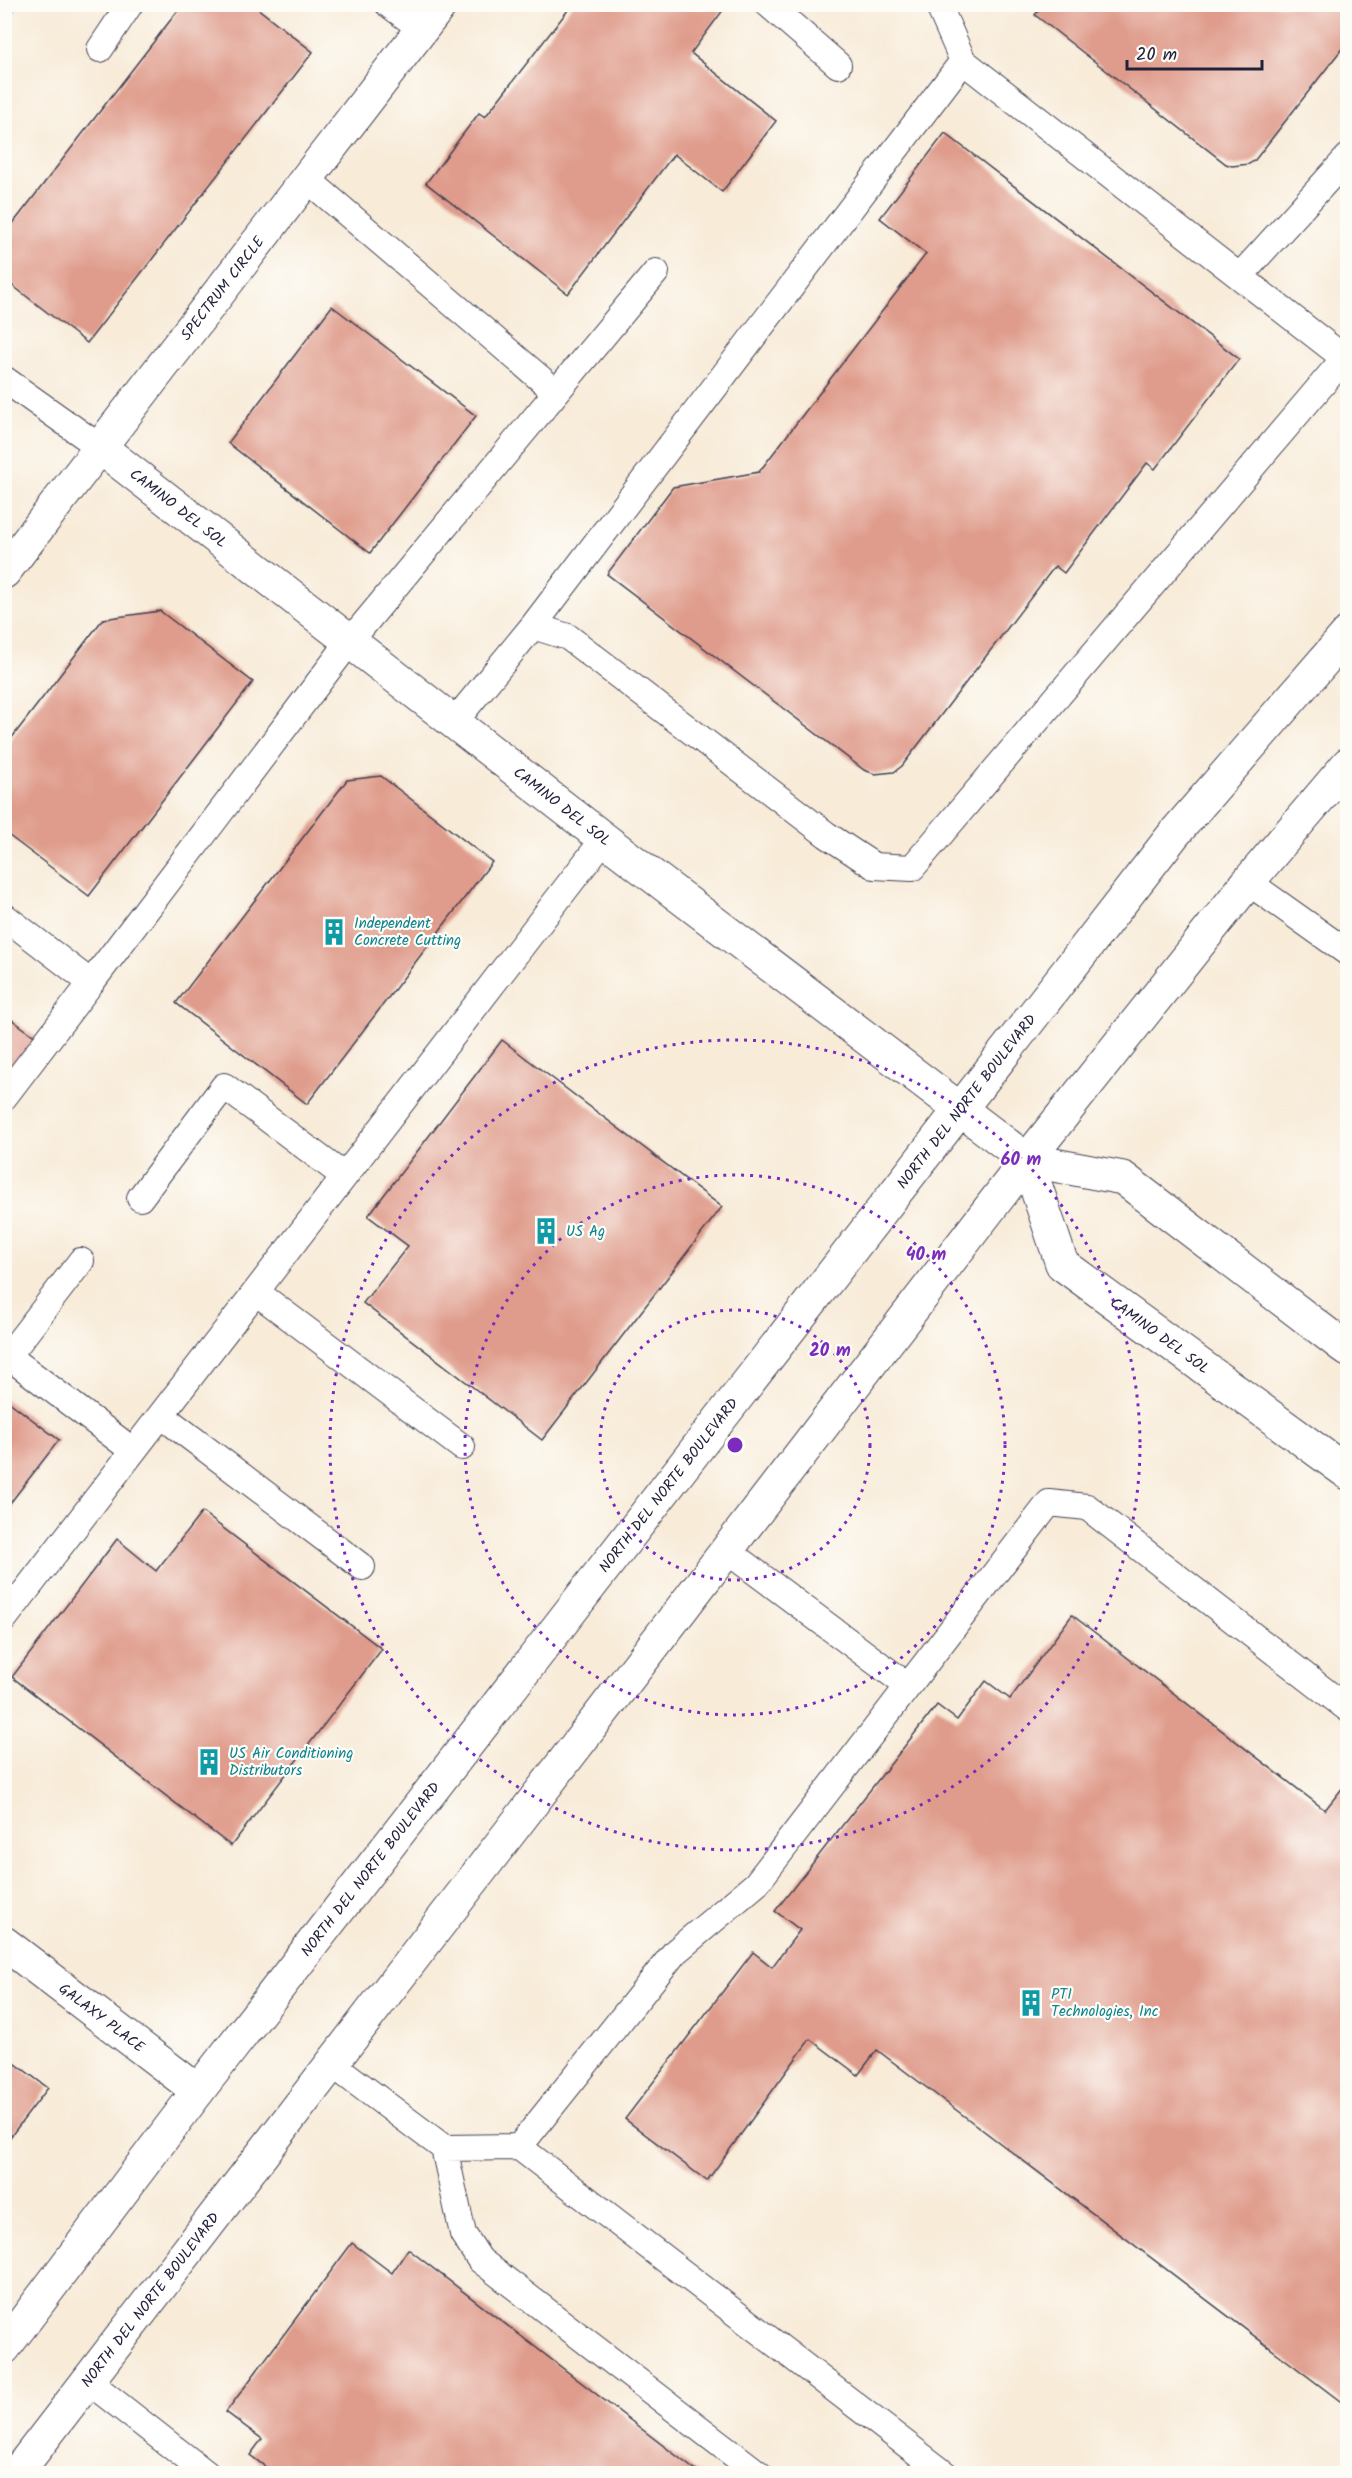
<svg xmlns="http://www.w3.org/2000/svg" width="1352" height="2478" font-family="Kalam,sans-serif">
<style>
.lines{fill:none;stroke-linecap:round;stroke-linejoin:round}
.stream{stroke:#45aac5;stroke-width:14}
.building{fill:#df9b8b}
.lane-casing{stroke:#424053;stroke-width:28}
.street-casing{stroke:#424053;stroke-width:35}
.secondary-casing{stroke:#424053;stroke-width:35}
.lane{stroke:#fff;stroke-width:26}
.street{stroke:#fff;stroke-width:33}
.secondary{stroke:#fff;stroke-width:33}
.ring{fill:none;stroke:#7b2cbf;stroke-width:3;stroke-dasharray:3 6}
.labels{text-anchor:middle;stroke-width:4.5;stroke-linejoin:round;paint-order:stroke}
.street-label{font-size:15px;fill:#22223b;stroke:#fdfcf7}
.culture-label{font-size:15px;fill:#0d838f;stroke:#fdfcf7;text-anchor:start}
.centre{fill:#7b2cbf;stroke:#fdfcf7;stroke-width:3}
.ring-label{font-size:18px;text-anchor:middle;font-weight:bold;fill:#7b2cbf;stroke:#fdfcf7;stroke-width:4.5;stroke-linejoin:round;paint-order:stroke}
</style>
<rect width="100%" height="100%" fill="#fdfcf7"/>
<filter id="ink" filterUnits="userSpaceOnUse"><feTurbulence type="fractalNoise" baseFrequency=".0167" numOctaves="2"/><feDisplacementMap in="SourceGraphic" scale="12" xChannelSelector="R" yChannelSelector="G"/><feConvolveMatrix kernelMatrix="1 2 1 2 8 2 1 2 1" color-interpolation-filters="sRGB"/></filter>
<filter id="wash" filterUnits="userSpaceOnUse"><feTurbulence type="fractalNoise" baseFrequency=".008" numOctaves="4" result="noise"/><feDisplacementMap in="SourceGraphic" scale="24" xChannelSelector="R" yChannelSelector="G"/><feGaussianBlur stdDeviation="1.35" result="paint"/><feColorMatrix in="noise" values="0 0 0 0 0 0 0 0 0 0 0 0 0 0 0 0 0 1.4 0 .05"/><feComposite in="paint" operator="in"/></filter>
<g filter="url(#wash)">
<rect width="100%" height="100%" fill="#f8ebd8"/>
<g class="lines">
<path class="stream" d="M 4,13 L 11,4"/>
</g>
<g id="blocks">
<path class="building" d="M 183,4 L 252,4 L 313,52 L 87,343 L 4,279 L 4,235 Z
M 572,5 L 719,5 L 724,9 L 691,53 L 776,121 L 722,192 L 674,154 L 568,294 L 426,183 L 479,113 L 485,117 Z
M 1043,5 L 1348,5 L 1348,41 L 1255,160 L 1249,164 L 1232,166 L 1226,164 L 1035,15 Z
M 945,133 L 1239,359 L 1155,469 L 1147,463 L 1064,573 L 1055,566 L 902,766 L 894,772 L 875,774 L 864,770 L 607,574 L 673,487 L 759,472 L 926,254 L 880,218 Z
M 332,306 L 476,416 L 370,553 L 228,443 Z
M 160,611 L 253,682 L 89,896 L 4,832 L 4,748 L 103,619 Z
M 381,776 L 492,862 L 307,1104 L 176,1003 L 347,780 Z
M 4,1014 L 37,1038 L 4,1081 Z
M 502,1040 L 722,1207 L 542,1440 L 363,1303 L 408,1246 L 368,1216 Z
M 4,1398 L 59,1440 L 4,1511 Z
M 202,1512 L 382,1649 L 231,1846 L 12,1677 L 117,1539 L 156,1571 Z
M 1072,1615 L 1325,1810 L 1348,1781 L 1348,2407 L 877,2050 L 858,2075 L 810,2039 L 707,2181 L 625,2119 L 753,1952 L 772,1967 L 800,1930 L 775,1911 L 937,1705 L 957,1720 L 986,1681 L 1010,1699 Z
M 4,2055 L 48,2088 L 4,2145 Z
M 352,2243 L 392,2273 L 408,2249 L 700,2474 L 275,2474 L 250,2455 L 262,2439 L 226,2412 Z"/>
</g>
</g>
<g filter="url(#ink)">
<use href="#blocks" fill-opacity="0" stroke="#424053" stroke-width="1.5"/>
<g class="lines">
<defs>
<path id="lane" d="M 388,4 L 422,29
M 768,4 L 838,65
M 938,4 L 963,61 L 1348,361
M 100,49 L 130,4
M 307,179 L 556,392
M 1240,276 L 1348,157
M 4,379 L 101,448
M 533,626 L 963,61
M 455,721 L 533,626 L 568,637 L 827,835 L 874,866 L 912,868 L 1348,354
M 1248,882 L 1348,953
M 4,916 L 91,983 L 350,641 L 656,272
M 4,1097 L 91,983
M 140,1198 L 224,1086 L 344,1176
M 81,1261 L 8,1356 L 132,1450
M 256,1292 L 462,1447
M 161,1415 L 362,1567
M 726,1550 L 908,1686
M 4,1619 L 604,839
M 332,2064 L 444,2148 L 519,2147 L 945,2474
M 519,2147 L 675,1952 L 756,1884 L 1049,1503 L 1087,1507 L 1348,1709
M 444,2148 L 463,2234 L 480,2260 L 759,2474
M 88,2381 L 207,2474"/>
<g id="street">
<path id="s1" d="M 4,572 L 441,4"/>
<path id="s2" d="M 4,1943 L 198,2091"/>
</g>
<g id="secondary">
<path id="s3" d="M 101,448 L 604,839 L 1027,1160 L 1123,1178 L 1348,1350"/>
<path id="s4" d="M 1027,1160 L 1062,1264 L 1348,1473"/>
<path id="s5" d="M 4,2348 L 198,2091 L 1174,834 L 1348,633"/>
<path id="s6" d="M 16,2474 L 1027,1160 L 1248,882 L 1348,764"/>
</g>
</defs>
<use href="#lane" class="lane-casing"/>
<use href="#street" class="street-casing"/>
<use href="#secondary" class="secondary-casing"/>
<use href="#lane" class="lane"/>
<use href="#street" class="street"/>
<use href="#secondary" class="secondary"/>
</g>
</g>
<g class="ring">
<circle cx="735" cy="1445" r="135"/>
<circle cx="735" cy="1445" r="270"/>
<circle cx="735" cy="1445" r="405"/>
</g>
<defs>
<symbol id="building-bare" viewBox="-9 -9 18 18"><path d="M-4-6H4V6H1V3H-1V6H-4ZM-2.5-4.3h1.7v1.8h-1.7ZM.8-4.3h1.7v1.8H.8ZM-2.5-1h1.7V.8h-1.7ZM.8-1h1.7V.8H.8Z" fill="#0f9aa8" stroke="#fdfcf7" stroke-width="2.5" paint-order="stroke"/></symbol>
</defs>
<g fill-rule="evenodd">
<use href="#building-bare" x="315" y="913" width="38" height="38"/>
<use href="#building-bare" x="527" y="1212" width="38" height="38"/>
<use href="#building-bare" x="190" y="1743" width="38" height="38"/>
<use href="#building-bare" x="1012" y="1984" width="38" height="38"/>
</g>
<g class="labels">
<g class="street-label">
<text dy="5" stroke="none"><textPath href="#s1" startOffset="358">SPECTRUM CIRCLE</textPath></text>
<text dy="5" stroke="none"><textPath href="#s3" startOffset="98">CAMINO DEL SOL</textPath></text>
<text dy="5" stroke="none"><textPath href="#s3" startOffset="584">CAMINO DEL SOL</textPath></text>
<text dy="5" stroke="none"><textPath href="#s5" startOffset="1575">NORTH DEL NORTE BOULEVARD</textPath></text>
<text dy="5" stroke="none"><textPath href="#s4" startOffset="231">CAMINO DEL SOL</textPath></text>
<text dy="5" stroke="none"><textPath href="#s5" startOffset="1089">NORTH DEL NORTE BOULEVARD</textPath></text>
<text dy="5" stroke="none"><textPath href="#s5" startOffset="603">NORTH DEL NORTE BOULEVARD</textPath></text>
<text dy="5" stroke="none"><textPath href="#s2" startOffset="123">GALAXY PLACE</textPath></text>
<text dy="5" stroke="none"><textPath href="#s6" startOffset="220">NORTH DEL NORTE BOULEVARD</textPath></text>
</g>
<g class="culture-label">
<text x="354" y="928">Independent<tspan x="354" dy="17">Concrete Cutting</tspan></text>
<text x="566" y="1236">US Ag</text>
<text x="229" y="1758">US Air Conditioning<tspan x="229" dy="17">Distributors</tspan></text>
<text x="1051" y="1999">PTI<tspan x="1051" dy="17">Technologies, Inc</tspan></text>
</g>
</g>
<circle cx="735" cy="1445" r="9" class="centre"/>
<g class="ring-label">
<text x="1021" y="1165">60 m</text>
<text x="926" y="1260">40 m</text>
<text x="830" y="1356">20 m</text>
</g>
<rect width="1352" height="2478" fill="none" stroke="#fdfcf7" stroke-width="24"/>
<path d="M1127 60v9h135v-9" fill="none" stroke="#22223b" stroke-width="3"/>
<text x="1136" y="60" font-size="18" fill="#22223b" stroke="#fdfcf7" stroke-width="4.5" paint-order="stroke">20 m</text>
</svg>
